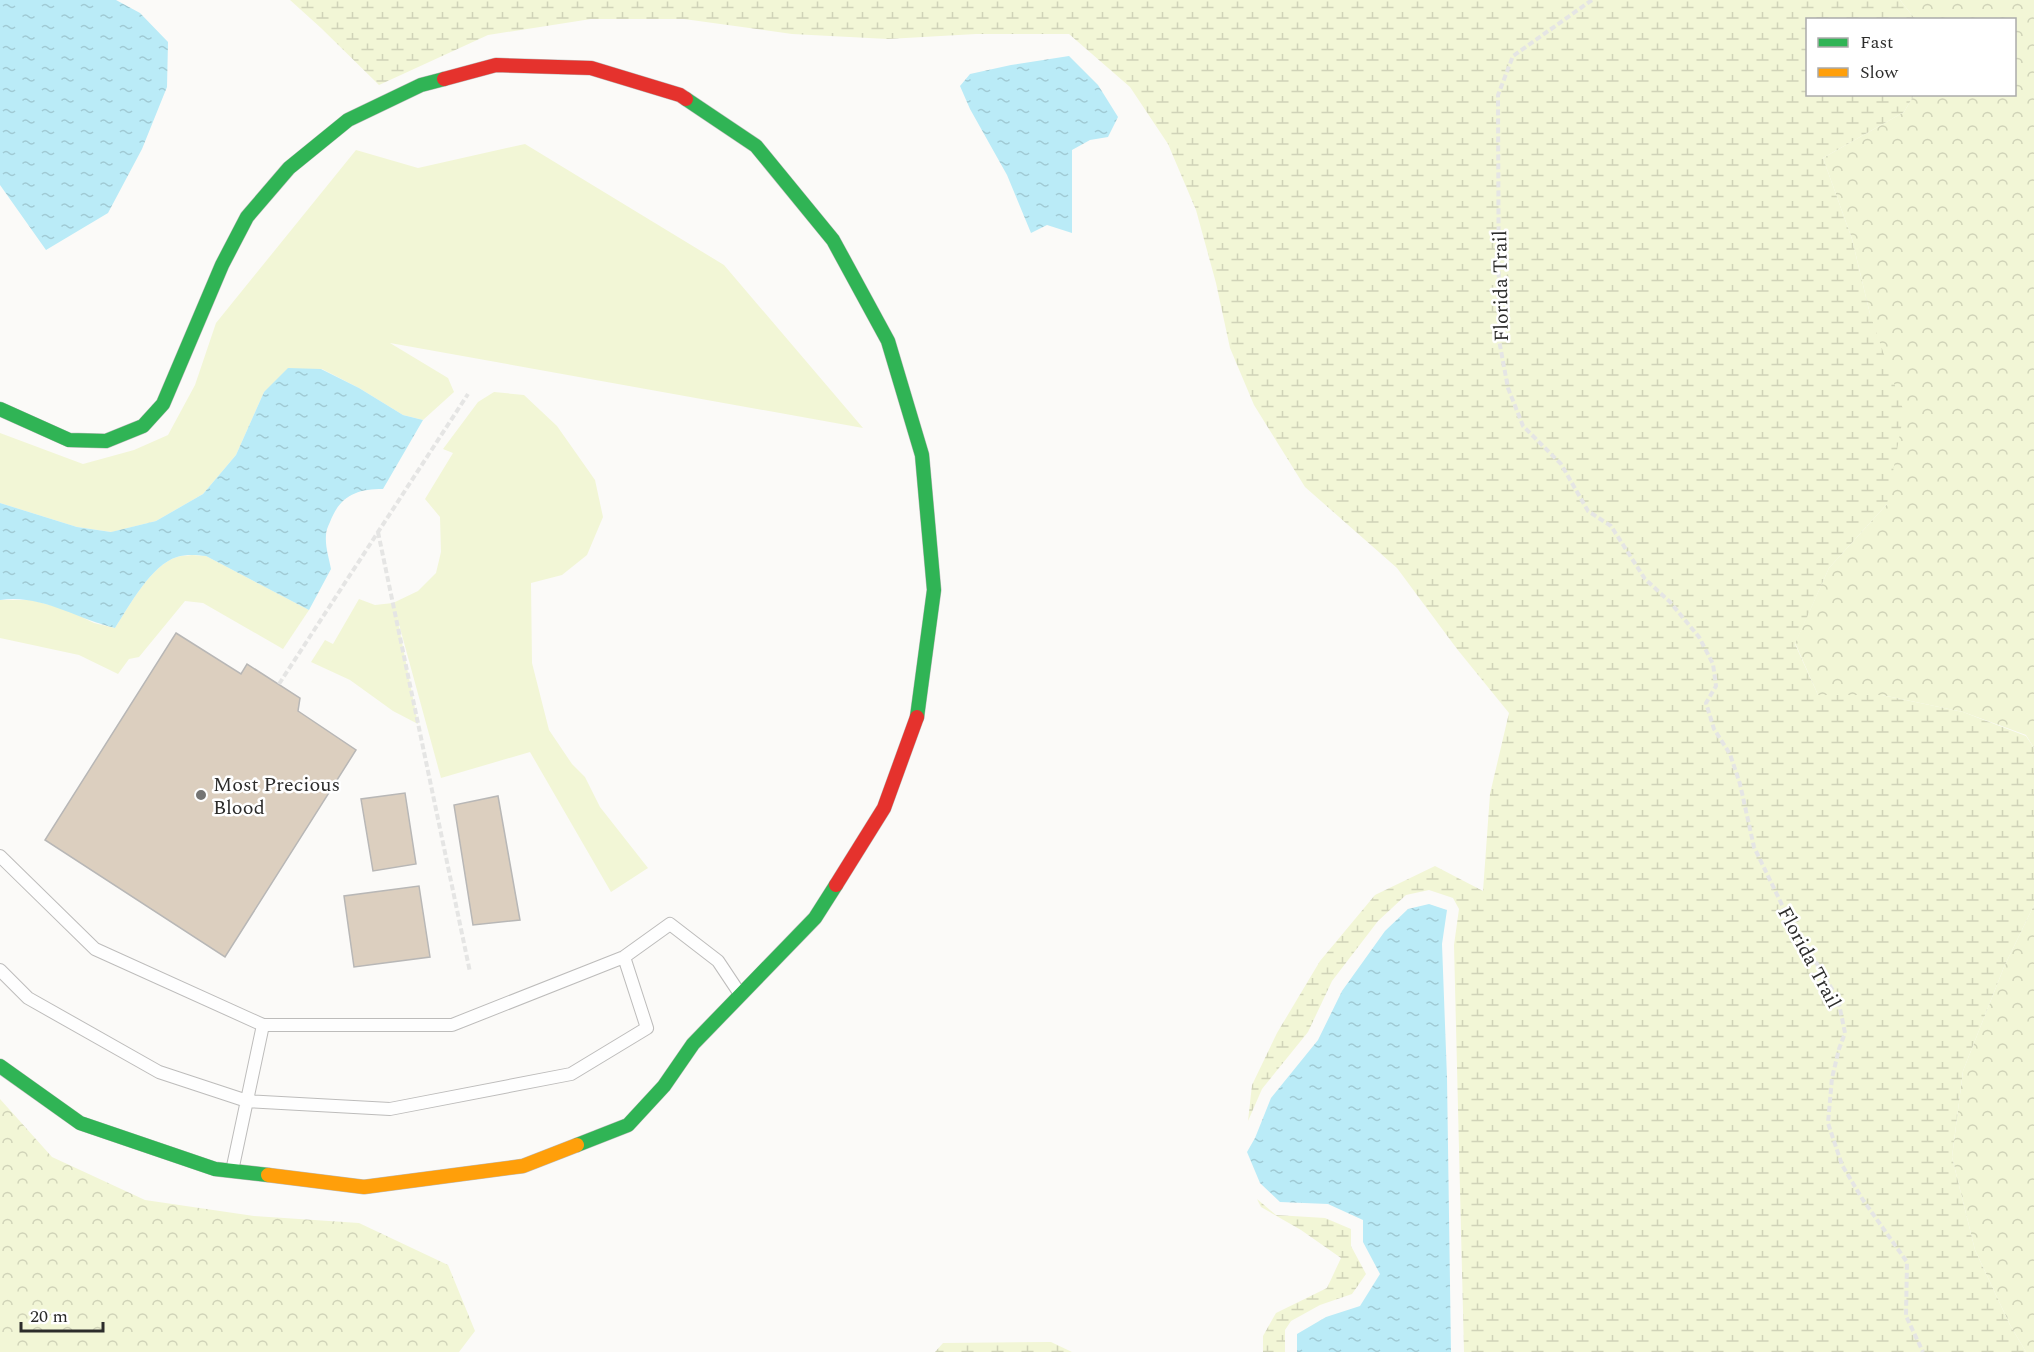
<svg xmlns="http://www.w3.org/2000/svg" width="2034" height="1352" font-family="Spectral,serif">
<style>
.grass{fill:#f2f6d6}
.forest{fill:url(#forest-crowns)}
.wetland{fill:url(#wetland-marsh)}
.water{fill:url(#water-ripples)}
.building{fill:#dccfbf;stroke:#b8b7b6;stroke-width:1.5}
.lines{fill:none;stroke-linecap:round;stroke-linejoin:round}
.lane-casing{stroke:#bdbcbb;stroke-width:14}
.fast-casing{stroke:#bdbcbb;stroke-width:15}
.slow-casing{stroke:#bdbcbb;stroke-width:15}
.jam-casing{stroke:#bdbcbb;stroke-width:15}
.path{stroke:#e5e5e4;stroke-width:4;stroke-dasharray:6 3;stroke-linecap:butt}
.lane{stroke:#fefefe;stroke-width:12}
.fast{stroke:#30b455;stroke-width:14}
.slow{stroke:#ff9f0a;stroke-width:14}
.jam{stroke:#e5322d;stroke-width:14}
.poi-dot{fill:#747473;stroke:#fff;stroke-width:2}
.labels{text-anchor:middle;stroke-width:5;stroke-linejoin:round;paint-order:stroke}
.street-label{font-size:20px;fill:#2c2c2b;stroke:#fff}
.poi-label{font-size:20px;fill:#2c2c2b;stroke:#fff;text-anchor:start}
</style>
<defs>
<pattern id="forest-crowns" width="20" height="18" patternUnits="userSpaceOnUse" patternTransform="scale(1.5)"><rect width="20" height="18" fill="#f2f6d6"/><path d="M2 6a3 3 0 1 1 6 0M12 15a3 3 0 1 1 6 0" fill="none" stroke="#d0d3b8"/></pattern>
<pattern id="wetland-marsh" width="20" height="14" patternUnits="userSpaceOnUse" patternTransform="scale(1.5)"><rect width="20" height="14" fill="#f2f6d6"/><path d="M1 5h8M5 5V1M11 12h8M15 12V8" fill="none" stroke="#d0d3b8"/></pattern>
<pattern id="water-ripples" width="26" height="14" patternUnits="userSpaceOnUse" patternTransform="scale(1.5)"><rect width="26" height="14" fill="#baebf7"/><path d="M2 4q2-2 4 0t4 0M15 11q2-2 4 0t4 0" fill="none" stroke="#a0cad4"/></pattern>
</defs>
<rect width="100%" height="100%" fill="#fbfaf8"/>
<path class="grass" d="M 525,144 L 724,265 L 863,428 L 390,343 L 448,378 L 454,392 L 423,420 L 403,415 L 359,388 L 322,369 L 264,392 L 236,455 L 203,494 L 156,521 L 112,532 L 77,527 L 0,503 L 0,433 L 83,464 L 134,450 L 168,435 L 195,385 L 216,323 L 356,150 L 418,168 Z
M 494,392 L 524,395 L 557,426 L 595,480 L 603,517 L 587,555 L 562,575 L 531,583 L 532,663 L 549,730 L 572,764 L 585,777 L 600,807 L 648,868 L 611,892 L 530,752 L 441,778 L 397,617 L 418,724 L 393,711 L 350,680 L 311,662 L 325,640 L 333,644 L 359,599 L 375,605 L 393,603 L 418,591 L 436,573 L 441,552 L 440,517 L 425,499 L 453,453 L 443,449 L 478,402 Z
M 192,555 L 206,556 L 309,610 L 283,649 L 203,603 L 185,601 L 139,657 L 129,659 L 118,674 L 79,655 L 0,638 L 0,600 L 31,600 L 65,609 L 94,623 L 115,628 C 130,605 151,565 177,557 C 182,555 187,556 192,555 Z"/>
<path class="forest" d="M 1900,0 L 2034,0 L 2034,748 L 2026,735 L 1963,712 L 1882,695 L 1818,695 L 1795,643 L 1829,568 L 1887,504 L 1870,314 L 1852,239 L 1823,158 L 1904,112 L 1914,95 L 2014,94 L 2014,20 L 1915,19 Z
M 2034,905 L 2034,1352 L 2026,1352 L 2010,1325 L 1975,1250 L 1952,1157 L 1963,1071 L 2004,967 Z
M 0,1099 L 52,1157 L 145,1200 L 254,1216 L 359,1223 L 448,1265 L 475,1331 L 459,1352 L 0,1352 Z"/>
<path class="wetland" d="M 290,0 L 1900,0 L 1915,19 L 1808,20 L 1808,94 L 1914,95 L 1904,112 L 1823,158 L 1852,239 L 1870,314 L 1904,412 L 1887,504 L 1829,568 L 1795,644 L 1818,695 L 1882,695 L 1963,712 L 2026,736 L 2034,748 L 2034,905 L 2004,967 L 1963,1071 L 1952,1157 L 1975,1250 L 2010,1325 L 2026,1352 L 1464,1352 L 1454,945 L 1459,909 L 1453,898 L 1429,890 L 1406,895 L 1378,921 L 1332,981 L 1308,1032 L 1262,1089 L 1248,1121 L 1252,1085 L 1277,1033 L 1320,961 L 1375,895 L 1435,866 L 1483,891 L 1490,794 L 1509,713 L 1457,649 L 1397,568 L 1305,487 L 1254,405 L 1230,348 L 1216,283 L 1196,210 L 1168,144 L 1130,87 L 1069,34 L 976,34 L 888,39 L 792,34 L 684,19 L 591,19 L 488,35 L 379,85 L 321,28 Z
M 1257,1199 L 1276,1215 L 1325,1218 L 1351,1229 L 1351,1246 L 1366,1274 L 1352,1294 L 1320,1305 L 1291,1321 L 1285,1330 L 1285,1352 L 1263,1352 L 1263,1336 L 1276,1313 L 1327,1288 L 1341,1258 L 1301,1230 L 1261,1207 Z
M 1051,1342 L 1072,1352 L 935,1352 L 943,1343 Z"/>
<path class="water" d="M 0,0 L 116,0 L 140,13 L 168,42 L 167,87 L 142,149 L 108,213 L 46,250 L 0,185 Z
M 1069,56 L 1098,85 L 1118,117 L 1108,137 L 1090,140 L 1072,150 L 1072,233 L 1047,225 L 1031,233 L 1007,175 L 970,109 L 960,86 L 970,74 L 1011,65 Z
M 288,368 L 321,369 L 359,388 L 403,415 L 423,420 L 383,489 C 356,489 340,496 330,522 C 328,526 326,531 326,535 C 325,547 329,558 331,569 L 309,610 L 206,556 C 197,555 186,554 177,557 C 151,565 130,605 115,628 C 76,619 42,594 0,600 L 0,503 L 77,527 L 111,532 L 156,521 L 203,494 L 236,455 L 264,392 Z
M 1429,904 L 1447,910 L 1442,944 L 1447,1078 L 1451,1352 L 1297,1352 L 1297,1334 L 1326,1317 L 1360,1306 L 1380,1274 L 1363,1242 L 1363,1220 L 1328,1204 L 1280,1202 L 1260,1183 L 1247,1152 L 1255,1138 L 1271,1098 L 1318,1040 L 1342,991 L 1385,931 L 1408,909 Z"/>
<path class="building" d="M 176,633 L 241,674 L 247,664 L 300,698 L 298,711 L 356,750 L 225,957 L 45,840 Z
M 405,793 L 416,864 L 373,871 L 361,799 Z
M 498,796 L 520,920 L 473,925 L 454,805 Z
M 419,886 L 430,957 L 354,967 L 344,896 Z"/>
<g class="lines">
<defs>
<path id="lane" d="M 0,856 L 95,949 L 263,1025 L 452,1025 L 624,957 L 670,924 L 718,961 L 740,994
M 0,970 L 28,998 L 159,1072 L 247,1101 L 390,1109 L 571,1074 L 647,1028 L 624,957
M 232,1171 L 263,1025"/>
<path id="fast" d="M 686,99 L 756,146 L 833,240 L 888,341 L 922,455 L 934,590 L 917,717
M 0,409 L 69,440 L 106,441 L 143,426 L 163,404 L 222,265 L 247,217 L 289,168 L 348,120 L 421,85 L 444,79
M 0,1066 L 80,1123 L 215,1169 L 268,1175
M 577,1145 L 628,1125 L 664,1086 L 693,1044 L 815,918 L 836,885"/>
<path id="slow" d="M 268,1175 L 364,1187 L 523,1166 L 577,1145"/>
<path id="jam" d="M 444,79 L 496,65 L 591,68 L 680,95 L 686,99
M 836,885 L 884,808 L 917,717"/>
</defs>
<use href="#lane" class="lane-casing"/>
<use href="#fast" class="fast-casing"/>
<use href="#slow" class="slow-casing"/>
<use href="#jam" class="jam-casing"/>
<path class="path" d="M 1592,0 L 1513,56 L 1498,95 L 1499,340 L 1508,388 L 1523,426 L 1561,464 L 1588,511 L 1611,526 L 1645,579 L 1670,602 L 1699,637 L 1713,664 L 1716,686 L 1706,703 L 1714,729 L 1730,754 L 1740,784 L 1754,847 L 1784,909 L 1838,999 L 1845,1033 L 1839,1049 L 1832,1078 L 1828,1123 L 1842,1165 L 1863,1200 L 1907,1262 L 1906,1316 L 1923,1352
M 378,532 L 470,972
M 279,684 L 468,394"/>
<use href="#lane" class="lane"/>
<use href="#fast" class="fast"/>
<use href="#slow" class="slow"/>
<use href="#jam" class="jam"/>
</g>
<circle class="poi-dot" cx="201" cy="795" r="6"/>
<g class="labels">
<g class="street-label">
<text transform="translate(1500 286) rotate(-91)" y="7">Florida Trail</text>
<text transform="translate(1810 957) rotate(62)" y="7">Florida Trail</text>
</g>
<g class="poi-label">
<text x="213" y="791">Most Precious<tspan x="213" dy="23">Blood</tspan></text>
</g>
</g>
<rect x="1806" y="18" width="210" height="78" fill="#ffffff" stroke="#ababaa" stroke-width="1.5"/>
<rect x="1818" y="38" width="30" height="9" fill="#30b455" stroke="#ababaa" stroke-width="1.5"/>
<text x="1860" y="48" font-size="18" fill="#2c2c2b">Fast</text>
<rect x="1818" y="68" width="30" height="9" fill="#ff9f0a" stroke="#ababaa" stroke-width="1.5"/>
<text x="1860" y="78" font-size="18" fill="#2c2c2b">Slow</text>
<path d="M21 1322v9h82v-9" fill="none" stroke="#2c2c2b" stroke-width="3"/>
<text x="30" y="1322" font-size="18" fill="#2c2c2b" stroke="#ffffff" stroke-width="4.5" paint-order="stroke">20 m</text>
</svg>
